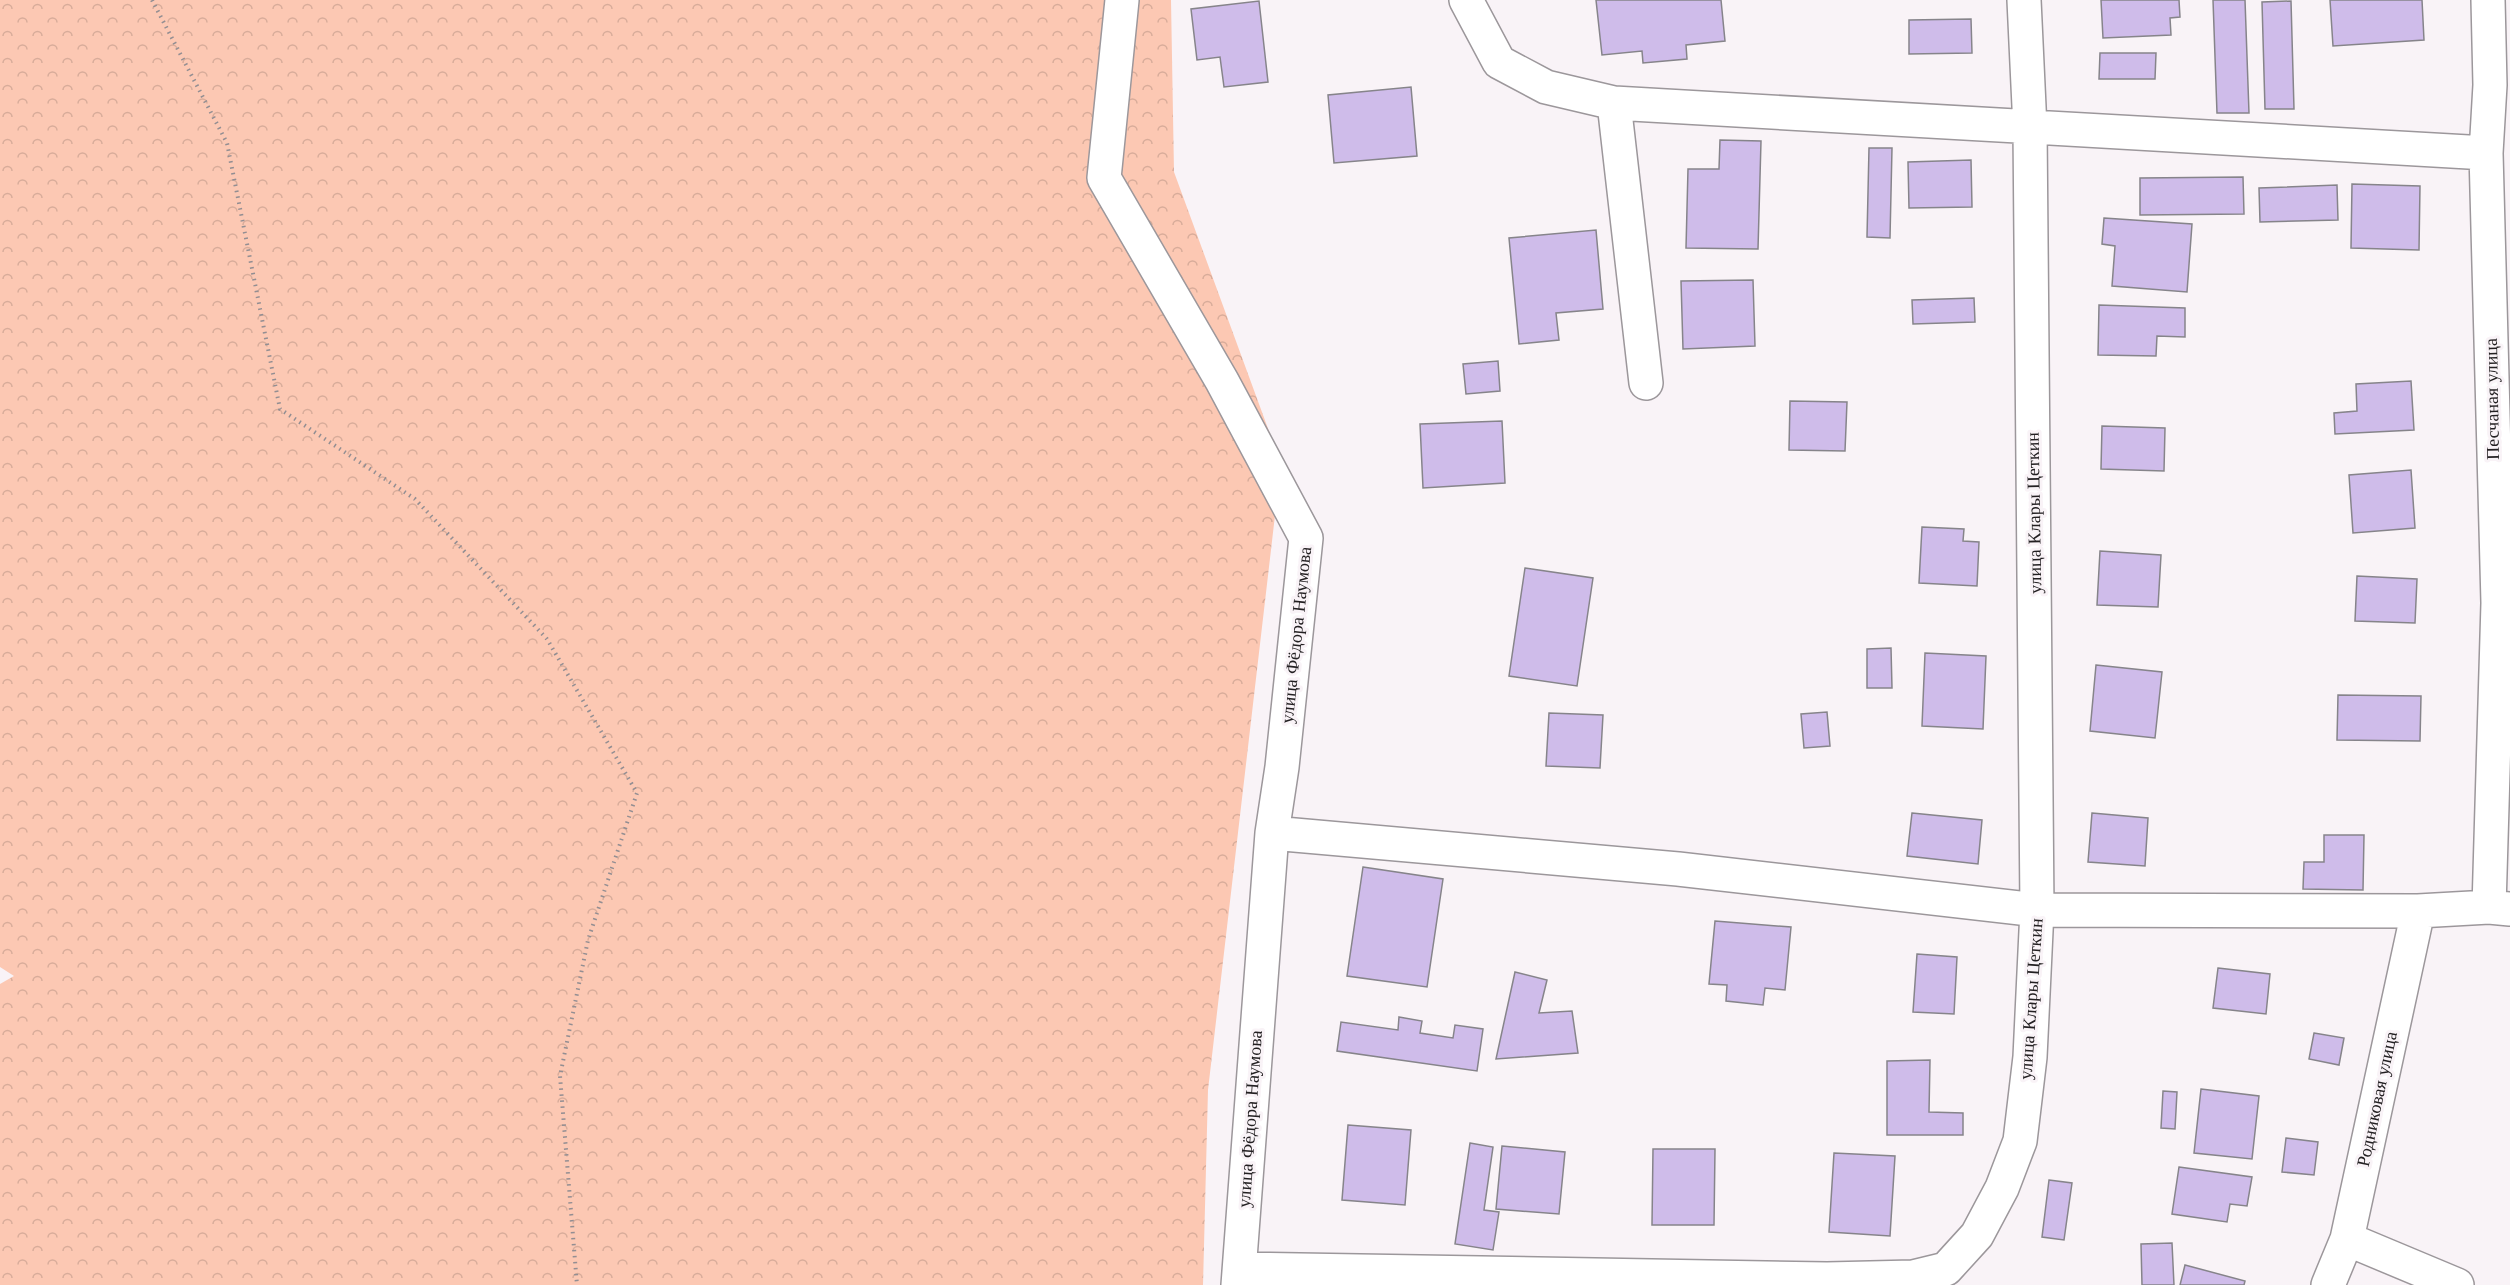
<svg xmlns="http://www.w3.org/2000/svg" width="2510" height="1285" font-family="'Libre Baskerville',serif">
<style>
.forest{fill:url(#forest-crowns)}
.building{fill:#cfbcea;stroke:#86848a;stroke-width:1.5}
.lines{fill:none;stroke-linecap:round;stroke-linejoin:round}
.minor-casing{stroke:#9c979b;stroke-width:36}
.path{stroke:#938e92;stroke-width:4;stroke-dasharray:1.5 4.5;stroke-linecap:butt}
.minor{stroke:#fff;stroke-width:33}
.labels{text-anchor:middle;stroke-width:6;stroke-linejoin:round;paint-order:stroke}
.street-label{font-size:18px;fill:#232022;stroke:#f9f3f7}
</style>
<defs>
<pattern id="forest-crowns" width="20" height="18" patternUnits="userSpaceOnUse" patternTransform="scale(1.5)"><rect width="20" height="18" fill="#fcc8b3"/><path d="M2 6a3 3 0 1 1 6 0M12 15a3 3 0 1 1 6 0" fill="none" stroke="#d8ac9a"/></pattern>
</defs>
<rect width="100%" height="100%" fill="#f9f3f7"/>
<path class="forest" d="M 0,0 L 1171,0 L 1174,172 L 1281,464 L 1208,1090 L 1203,1285 L 0,1285 L 0,984 L 14,976 L 0,967 Z"/>
<path class="building" d="M 1596,0 L 1721,0 L 1725,41 L 1686,45 L 1687,59 L 1643,63 L 1642,51 L 1602,55 Z
M 2101,0 L 2179,0 L 2180,17 L 2170,18 L 2171,35 L 2103,38 Z
M 2213,0 L 2245,0 L 2249,113 L 2217,113 Z
M 2330,0 L 2422,0 L 2424,40 L 2333,46 Z
M 1259,1 L 1268,82 L 1224,87 L 1220,57 L 1197,60 L 1191,9 Z
M 2291,1 L 2294,109 L 2265,109 L 2262,2 Z
M 1971,19 L 1972,53 L 1909,54 L 1909,20 Z
M 2100,53 L 2156,53 L 2155,79 L 2099,79 Z
M 1411,87 L 1417,156 L 1334,163 L 1328,95 Z
M 1720,140 L 1761,141 L 1758,249 L 1686,248 L 1688,169 L 1719,169 Z
M 1869,148 L 1892,148 L 1890,238 L 1867,237 Z
M 1971,160 L 1972,207 L 1909,208 L 1908,162 Z
M 2243,177 L 2244,214 L 2140,215 L 2140,178 Z
M 2352,184 L 2420,186 L 2419,250 L 2351,248 Z
M 2337,185 L 2338,220 L 2260,222 L 2259,188 Z
M 2104,218 L 2192,224 L 2187,292 L 2112,286 L 2115,246 L 2102,244 Z
M 1596,230 L 1603,309 L 1556,313 L 1559,340 L 1519,344 L 1509,238 Z
M 1753,280 L 1755,346 L 1683,349 L 1681,281 Z
M 1974,298 L 1975,322 L 1913,324 L 1912,300 Z
M 2099,305 L 2185,308 L 2185,337 L 2157,336 L 2156,356 L 2098,355 Z
M 1498,361 L 1500,391 L 1466,394 L 1463,364 Z
M 2411,381 L 2414,430 L 2335,434 L 2334,413 L 2357,411 L 2356,384 Z
M 1790,401 L 1847,402 L 1845,451 L 1789,450 Z
M 1502,421 L 1505,483 L 1423,488 L 1420,424 Z
M 2102,426 L 2165,428 L 2164,471 L 2101,469 Z
M 2411,470 L 2415,528 L 2353,533 L 2349,475 Z
M 1922,527 L 1964,529 L 1963,541 L 1979,542 L 1977,586 L 1919,583 Z
M 2100,551 L 2161,555 L 2158,607 L 2097,605 Z
M 1525,568 L 1593,578 L 1577,686 L 1509,676 Z
M 2357,576 L 2417,579 L 2415,623 L 2355,621 Z
M 1891,648 L 1892,688 L 1867,688 L 1867,649 Z
M 1925,653 L 1986,656 L 1983,729 L 1922,726 Z
M 2096,665 L 2162,672 L 2155,738 L 2090,731 Z
M 2338,695 L 2421,696 L 2420,741 L 2337,740 Z
M 1827,712 L 1830,746 L 1804,748 L 1801,714 Z
M 1549,713 L 1603,715 L 1600,768 L 1546,766 Z
M 1912,813 L 1982,820 L 1978,864 L 1907,856 Z
M 2092,813 L 2148,818 L 2145,866 L 2088,862 Z
M 2324,835 L 2364,835 L 2363,890 L 2303,889 L 2304,862 L 2324,862 Z
M 1363,867 L 1443,879 L 1427,987 L 1347,976 Z
M 1715,921 L 1791,927 L 1785,990 L 1765,988 L 1763,1005 L 1726,1001 L 1727,985 L 1709,984 Z
M 1917,954 L 1957,957 L 1954,1014 L 1913,1012 Z
M 2218,968 L 2270,974 L 2266,1014 L 2213,1008 Z
M 1515,972 L 1547,980 L 1539,1013 L 1572,1011 L 1578,1053 L 1496,1059 Z
M 1399,1017 L 1422,1021 L 1420,1033 L 1453,1038 L 1455,1025 L 1483,1029 L 1477,1071 L 1337,1051 L 1341,1022 L 1398,1030 Z
M 2314,1033 L 2344,1038 L 2339,1065 L 2309,1059 Z
M 1930,1060 L 1929,1112 L 1963,1113 L 1963,1135 L 1887,1135 L 1887,1061 Z
M 2201,1089 L 2259,1096 L 2252,1159 L 2194,1153 Z
M 2163,1091 L 2177,1092 L 2175,1129 L 2161,1128 Z
M 1348,1125 L 1411,1130 L 1405,1205 L 1342,1200 Z
M 2286,1138 L 2318,1142 L 2314,1175 L 2282,1172 Z
M 1470,1143 L 1493,1147 L 1484,1210 L 1499,1212 L 1493,1250 L 1455,1244 Z
M 1502,1146 L 1565,1152 L 1559,1214 L 1496,1209 Z
M 1653,1149 L 1715,1149 L 1714,1225 L 1652,1225 Z
M 1834,1153 L 1895,1156 L 1890,1236 L 1829,1232 Z
M 2179,1167 L 2252,1177 L 2247,1206 L 2230,1204 L 2227,1222 L 2172,1214 Z
M 2049,1180 L 2072,1183 L 2064,1240 L 2042,1237 Z
M 2172,1243 L 2174,1285 L 2142,1285 L 2141,1244 Z
M 2185,1265 L 2245,1281 L 2244,1285 L 2180,1285 Z"/>
<g class="lines">
<defs>
<path id="minor" d="M 1122,0 L 1104,178 L 1222,381 L 1306,538 L 1282,767 L 1272,833 L 1238,1285
M 1466,0 L 1499,62 L 1546,87 L 1614,103 L 2486,153
M 2488,0 L 2490,85 L 2486,153 L 2498,603 L 2489,907
M 1614,103 L 1646,383
M 1272,833 L 1678,869 L 2037,910 L 2418,911 L 2489,907 L 2510,909
M 2347,1239 L 2457,1285
M 1240,1269 L 1827,1279 L 1913,1277 L 1946,1269 L 1977,1235 L 2002,1188 L 2020,1141 L 2030,1057 L 2037,910 L 2030,128 L 2024,0
M 2328,1285 L 2347,1239 L 2418,911"/>
</defs>
<use href="#minor" class="minor-casing"/>
<path class="path" d="M 152,0 L 227,143 L 280,409 L 415,499 L 547,639 L 637,793 L 588,940 L 560,1076 L 577,1285"/>
<use href="#minor" class="minor"/>
</g>
<g class="labels">
<g class="street-label">
<text transform="translate(2492 399) rotate(-91)" y="6">Песчаная улица</text>
<text transform="translate(2034 513) rotate(-91)" y="6">улица Клары Цеткин</text>
<text transform="translate(1296 635) rotate(-84)" y="6">улица Фёдора Наумова</text>
<text transform="translate(2031 999) rotate(-86)" y="6">улица Клары Цеткин</text>
<text transform="translate(2377 1099) rotate(-78)" y="6">Родниковая улица</text>
<text transform="translate(1250 1119) rotate(-86)" y="6">улица Фёдора Наумова</text>
</g>
</g>
</svg>
